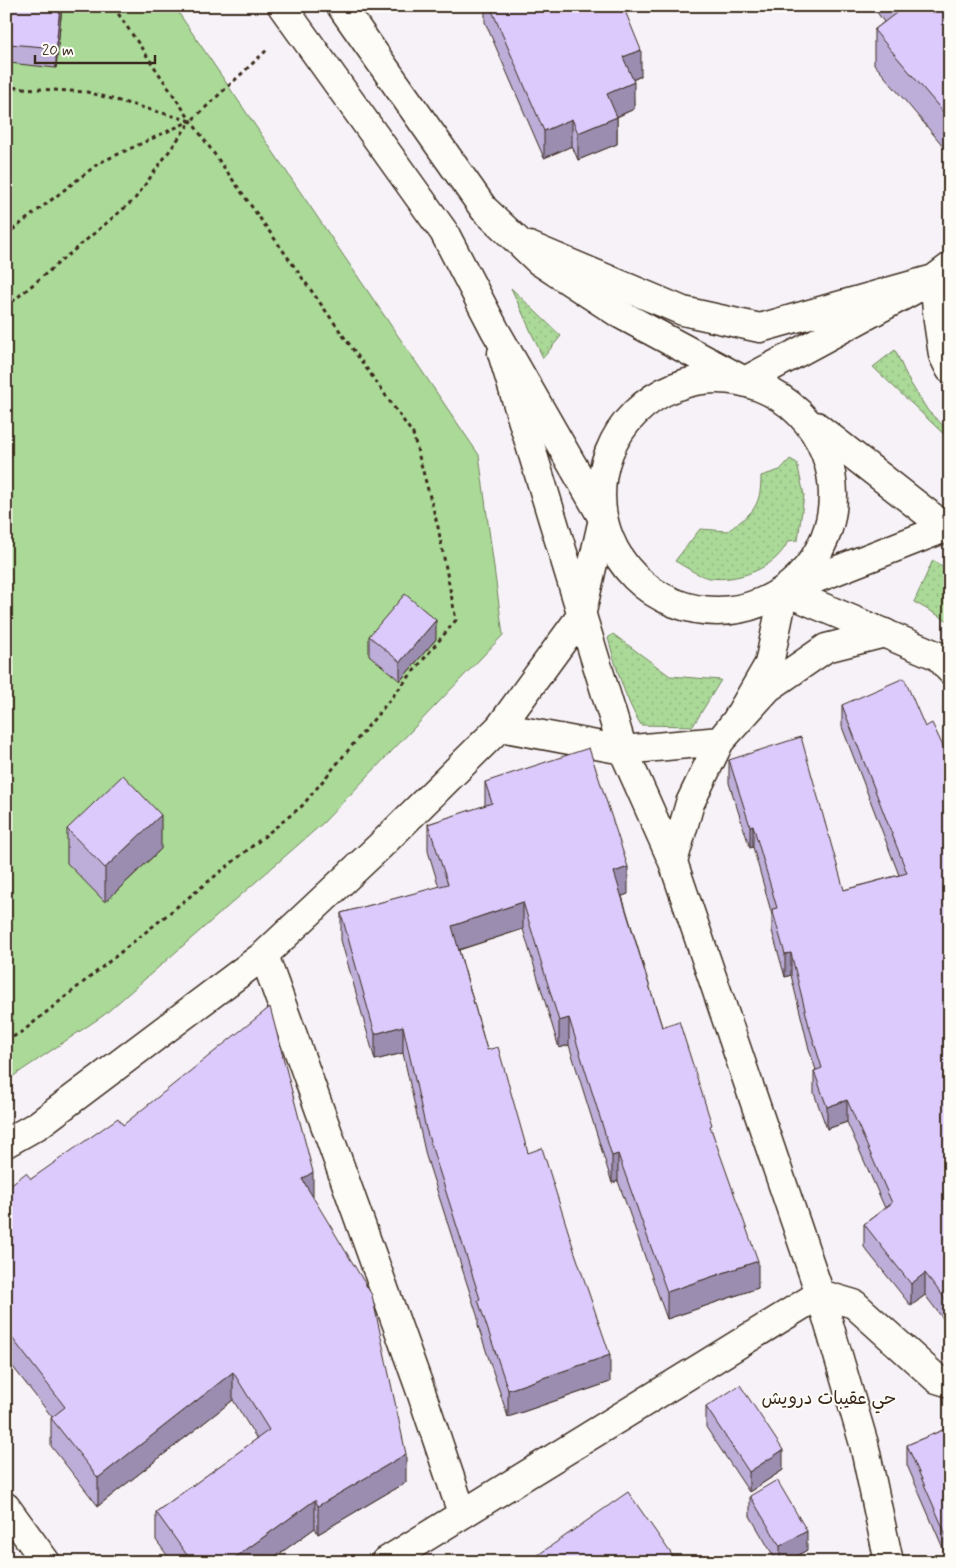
<svg xmlns="http://www.w3.org/2000/svg" width="956" height="1568" font-family="Mynerve,'Playpen Sans Arabic',sans-serif">
<style>
.grass{fill:url(#grass-dots);stroke:#72825b}
.park{fill:#aad998;stroke:#72825b}
.lines{fill:none;stroke-linecap:round;stroke-linejoin:round}
.street-casing{stroke:#3b2a1e;stroke-width:31}
.primary-casing{stroke:#3b2a1e;stroke-width:31}
.path{stroke:#3b2a1e;stroke-width:3;stroke-dasharray:4 4;stroke-linecap:butt}
.street{stroke:#fdfcf7;stroke-width:28}
.primary{stroke:#fdfcf7;stroke-width:28}
.wall{fill:#bdaed9;stroke:#3b2a1e}
.shaded-wall{fill:#9a8db0;stroke:#3b2a1e}
.building{fill:#dccafc;stroke:#3b2a1e}
.labels{text-anchor:middle;stroke-width:4;stroke-linejoin:round;paint-order:stroke}
.neighbourhood-label{font-size:18px;fill:#3b2a1e;stroke:#fdfcf7}
</style>
<defs>
<pattern id="grass-dots" width="8" height="8" patternUnits="userSpaceOnUse" patternTransform="scale(1.25)"><rect width="8" height="8" fill="#aad998"/><path d="M2 2h.1M6 6h.1" fill="none" stroke="#93ba83" stroke-width="1.8" stroke-linecap="round"/></pattern>
</defs>
<rect width="100%" height="100%" fill="#f6f2f8"/>
<filter id="ink" filterUnits="userSpaceOnUse"><feTurbulence type="fractalNoise" baseFrequency=".02" numOctaves="2"/><feDisplacementMap in="SourceGraphic" scale="10" xChannelSelector="R" yChannelSelector="G"/><feConvolveMatrix kernelMatrix="1 2 1 2 8 2 1 2 1" color-interpolation-filters="sRGB"/></filter>
<g filter="url(#ink)">
<path class="grass" d="M 511,288 L 561,336 L 543,358 Z
M 895,350 L 908,379 L 928,411 L 950,432 L 950,440 L 873,367 Z
M 790,459 L 797,463 L 804,495 L 798,540 L 788,541 C 777,568 737,582 710,578 C 700,577 684,566 675,561 L 700,529 L 728,531 C 752,513 761,508 761,476 L 780,470 Z
M 933,560 L 950,573 L 950,622 L 914,602 Z
M 613,634 L 670,676 L 721,680 L 693,726 L 641,725 C 625,700 616,666 608,638 Z"/>
<path class="park" d="M 6,6 L 174,6 L 479,455 L 503,635 L 323,823 L 104,1015 L 6,1081 Z"/>
<g class="lines">
<defs>
<path id="street" d="M 529,246 L 683,311 L 760,328 L 934,279 L 938,321 L 943,355 L 950,369
M 502,353 L 623,750 L 673,862 L 820,1294 L 864,1444 L 889,1562
M 745,381 L 934,279 L 950,267
M 500,727 L 623,750 L 720,741 L 768,688 L 826,648 L 885,633
M 673,862 L 690,803 L 720,741 L 736,721 L 769,664 L 784,591 L 950,526
M 264,955 L 419,1386 L 462,1513
M 6,1143 L 38,1125 L 264,955 L 380,846 L 500,727 L 581,616 L 603,519
M 6,1507 L 46,1562
M 385,1562 L 820,1294 L 854,1304 L 937,1379 L 950,1383"/>
<path id="primary" d="M 282,6 L 444,232 L 495,330 L 601,515
M 341,6 L 484,209 L 539,261 L 620,314 L 737,377
M601 495a116 116 0 1 1 232 0a116 116 0 1 1-232 0Z
M 816,426 L 950,531
M 784,591 L 938,656 L 950,670"/>
</defs>
<use href="#street" class="street-casing"/>
<use href="#primary" class="primary-casing"/>
<path class="path" d="M 6,87 L 87,92 L 191,121 L 268,49
M 6,235 L 99,163 L 190,121
M 6,307 L 134,200 L 191,121
M 6,1041 L 23,1031 L 302,806 L 456,620 L 438,527 L 413,434 L 191,121 L 113,6"/>
<use href="#street" class="street"/>
<use href="#primary" class="primary"/>
</g>
<path class="wall" d="M 62,6 L 56,68 L 9,63 L 9,44 Z
M 485,6 L 623,6 L 641,76 L 633,80 L 634,109 L 617,117 L 617,144 L 578,160 L 572,146 L 544,158 L 485,22 Z
M 874,6 L 950,6 L 950,154 L 874,64 L 874,30 L 884,22 L 874,8 Z
M 369,636 L 436,639 L 400,681 L 369,655 Z
M 842,705 L 925,727 L 950,761 L 950,1328 L 925,1295 L 911,1306 L 864,1247 L 864,1224 L 885,1208 L 847,1122 L 827,1129 L 814,1093 L 814,1071 L 816,1070 L 809,1049 L 791,975 L 785,977 L 772,931 L 772,915 L 753,847 L 750,848 L 729,783 L 729,760 L 844,890 L 899,875 L 842,727 Z
M 485,782 L 628,894 L 622,896 L 662,1027 L 712,1132 L 758,1288 L 667,1319 L 618,1181 L 612,1183 L 569,1045 L 559,1048 L 523,929 L 459,950 L 487,1050 L 528,1153 L 610,1382 L 508,1417 L 478,1326 L 478,1318 L 426,1156 L 403,1053 L 375,1060 L 341,940 L 341,913 L 439,887 L 428,851 L 428,824 L 485,806 Z
M 67,829 L 161,849 L 105,902 L 67,863 Z
M 123,1125 L 313,1198 L 406,1482 L 318,1534 L 315,1528 L 268,1562 L 172,1562 L 156,1540 L 156,1512 L 257,1439 L 233,1400 L 98,1506 L 51,1446 L 51,1418 L 52,1417 L 6,1358 L 6,1188 L 31,1179 Z
M 706,1407 L 783,1470 L 749,1492 L 706,1427 Z
M 950,1427 L 950,1562 L 949,1562 L 907,1465 L 907,1445 Z
M 750,1496 L 807,1550 L 787,1562 L 777,1562 L 750,1516 Z"/>
<path class="shaded-wall" d="M 60,6 L 62,6 L 56,68 L 56,48 Z
M 641,50 L 641,76 L 623,84 L 623,57 Z
M 634,82 L 634,109 L 607,121 L 607,94 Z
M 617,117 L 617,144 L 578,160 L 578,133 Z
M 572,119 L 572,146 L 544,158 L 544,131 Z
M 436,620 L 436,639 L 400,681 L 400,662 Z
M 161,815 L 161,849 L 105,902 L 105,868 Z
M 753,825 L 753,847 L 750,848 L 750,826 Z
M 628,867 L 628,894 L 614,899 L 614,872 Z
M 523,902 L 523,929 L 452,952 L 452,926 Z
M 791,953 L 791,975 L 785,977 L 785,954 Z
M 569,1018 L 569,1045 L 559,1048 L 559,1021 Z
M 403,1026 L 403,1053 L 375,1060 L 375,1034 Z
M 847,1100 L 847,1122 L 827,1129 L 827,1107 Z
M 618,1154 L 618,1181 L 612,1183 L 612,1156 Z
M 313,1172 L 313,1200 L 302,1179 Z
M 758,1261 L 758,1288 L 667,1319 L 667,1292 Z
M 925,1273 L 925,1295 L 911,1306 L 911,1284 Z
M 610,1355 L 610,1382 L 508,1417 L 508,1390 Z
M 233,1372 L 233,1400 L 98,1506 L 98,1478 Z
M 783,1450 L 783,1470 L 749,1492 L 749,1472 Z
M 406,1454 L 406,1482 L 318,1534 L 318,1506 Z
M 315,1500 L 315,1528 L 268,1562 L 229,1562 Z
M 807,1531 L 807,1550 L 787,1562 L 780,1562 L 780,1546 Z"/>
<path class="building" d="M 13,6 L 60,6 L 56,48 L 9,44 Z
M 490,6 L 623,6 L 641,50 L 623,57 L 634,82 L 607,94 L 617,117 L 578,133 L 572,119 L 544,131 Z
M 897,6 L 950,6 L 950,120 L 874,30 L 900,10 Z
M 405,594 L 436,620 L 400,662 L 369,636 Z
M 904,678 L 925,727 L 932,723 L 950,761 L 950,1305 L 925,1273 L 911,1284 L 864,1224 L 892,1203 L 847,1100 L 827,1107 L 814,1071 L 822,1068 L 809,1026 L 791,953 L 785,954 L 772,909 L 777,908 L 753,825 L 750,826 L 729,760 L 801,737 L 844,890 L 907,873 L 842,705 Z
M 589,748 L 628,867 L 614,872 L 662,1027 L 679,1021 L 712,1125 L 710,1126 L 758,1261 L 667,1292 L 618,1154 L 612,1156 L 569,1018 L 559,1021 L 523,902 L 452,926 L 487,1050 L 498,1047 L 528,1153 L 542,1148 L 574,1250 L 610,1355 L 508,1390 L 478,1300 L 480,1299 L 426,1129 L 403,1026 L 375,1034 L 341,913 L 448,884 L 428,824 L 492,803 L 485,782 Z
M 123,775 L 161,815 L 105,868 L 67,829 Z
M 270,1007 L 313,1172 L 302,1179 L 372,1295 L 406,1454 L 318,1506 L 315,1500 L 229,1562 L 192,1562 L 156,1512 L 269,1430 L 233,1372 L 98,1478 L 51,1418 L 65,1407 L 6,1330 L 6,1188 L 26,1173 L 31,1179 L 118,1118 L 123,1125 Z
M 740,1385 L 783,1450 L 749,1472 L 706,1407 Z
M 950,1427 L 950,1544 L 907,1445 Z
M 777,1480 L 807,1531 L 780,1546 L 750,1496 Z
M 628,1492 L 677,1562 L 528,1562 Z"/>
</g>
<g class="labels">
<g class="neighbourhood-label">
<text x="829" y="1404">حي عقيبات درويش</text>
</g>
</g>
<rect width="956" height="1568" fill="none" stroke="#fdfcf7" stroke-width="25"/>
<rect x="12" y="12" width="931" height="1543" fill="none" stroke="#3b2a1e" stroke-width="2" filter="url(#ink)"/>
<path d="M35 55v8h120v-8" fill="none" stroke="#3b2a1e" stroke-width="2.5"/>
<text x="42" y="55" font-size="15" fill="#3b2a1e" stroke="#fdfcf7" stroke-width="4" paint-order="stroke">20 m</text>
</svg>
